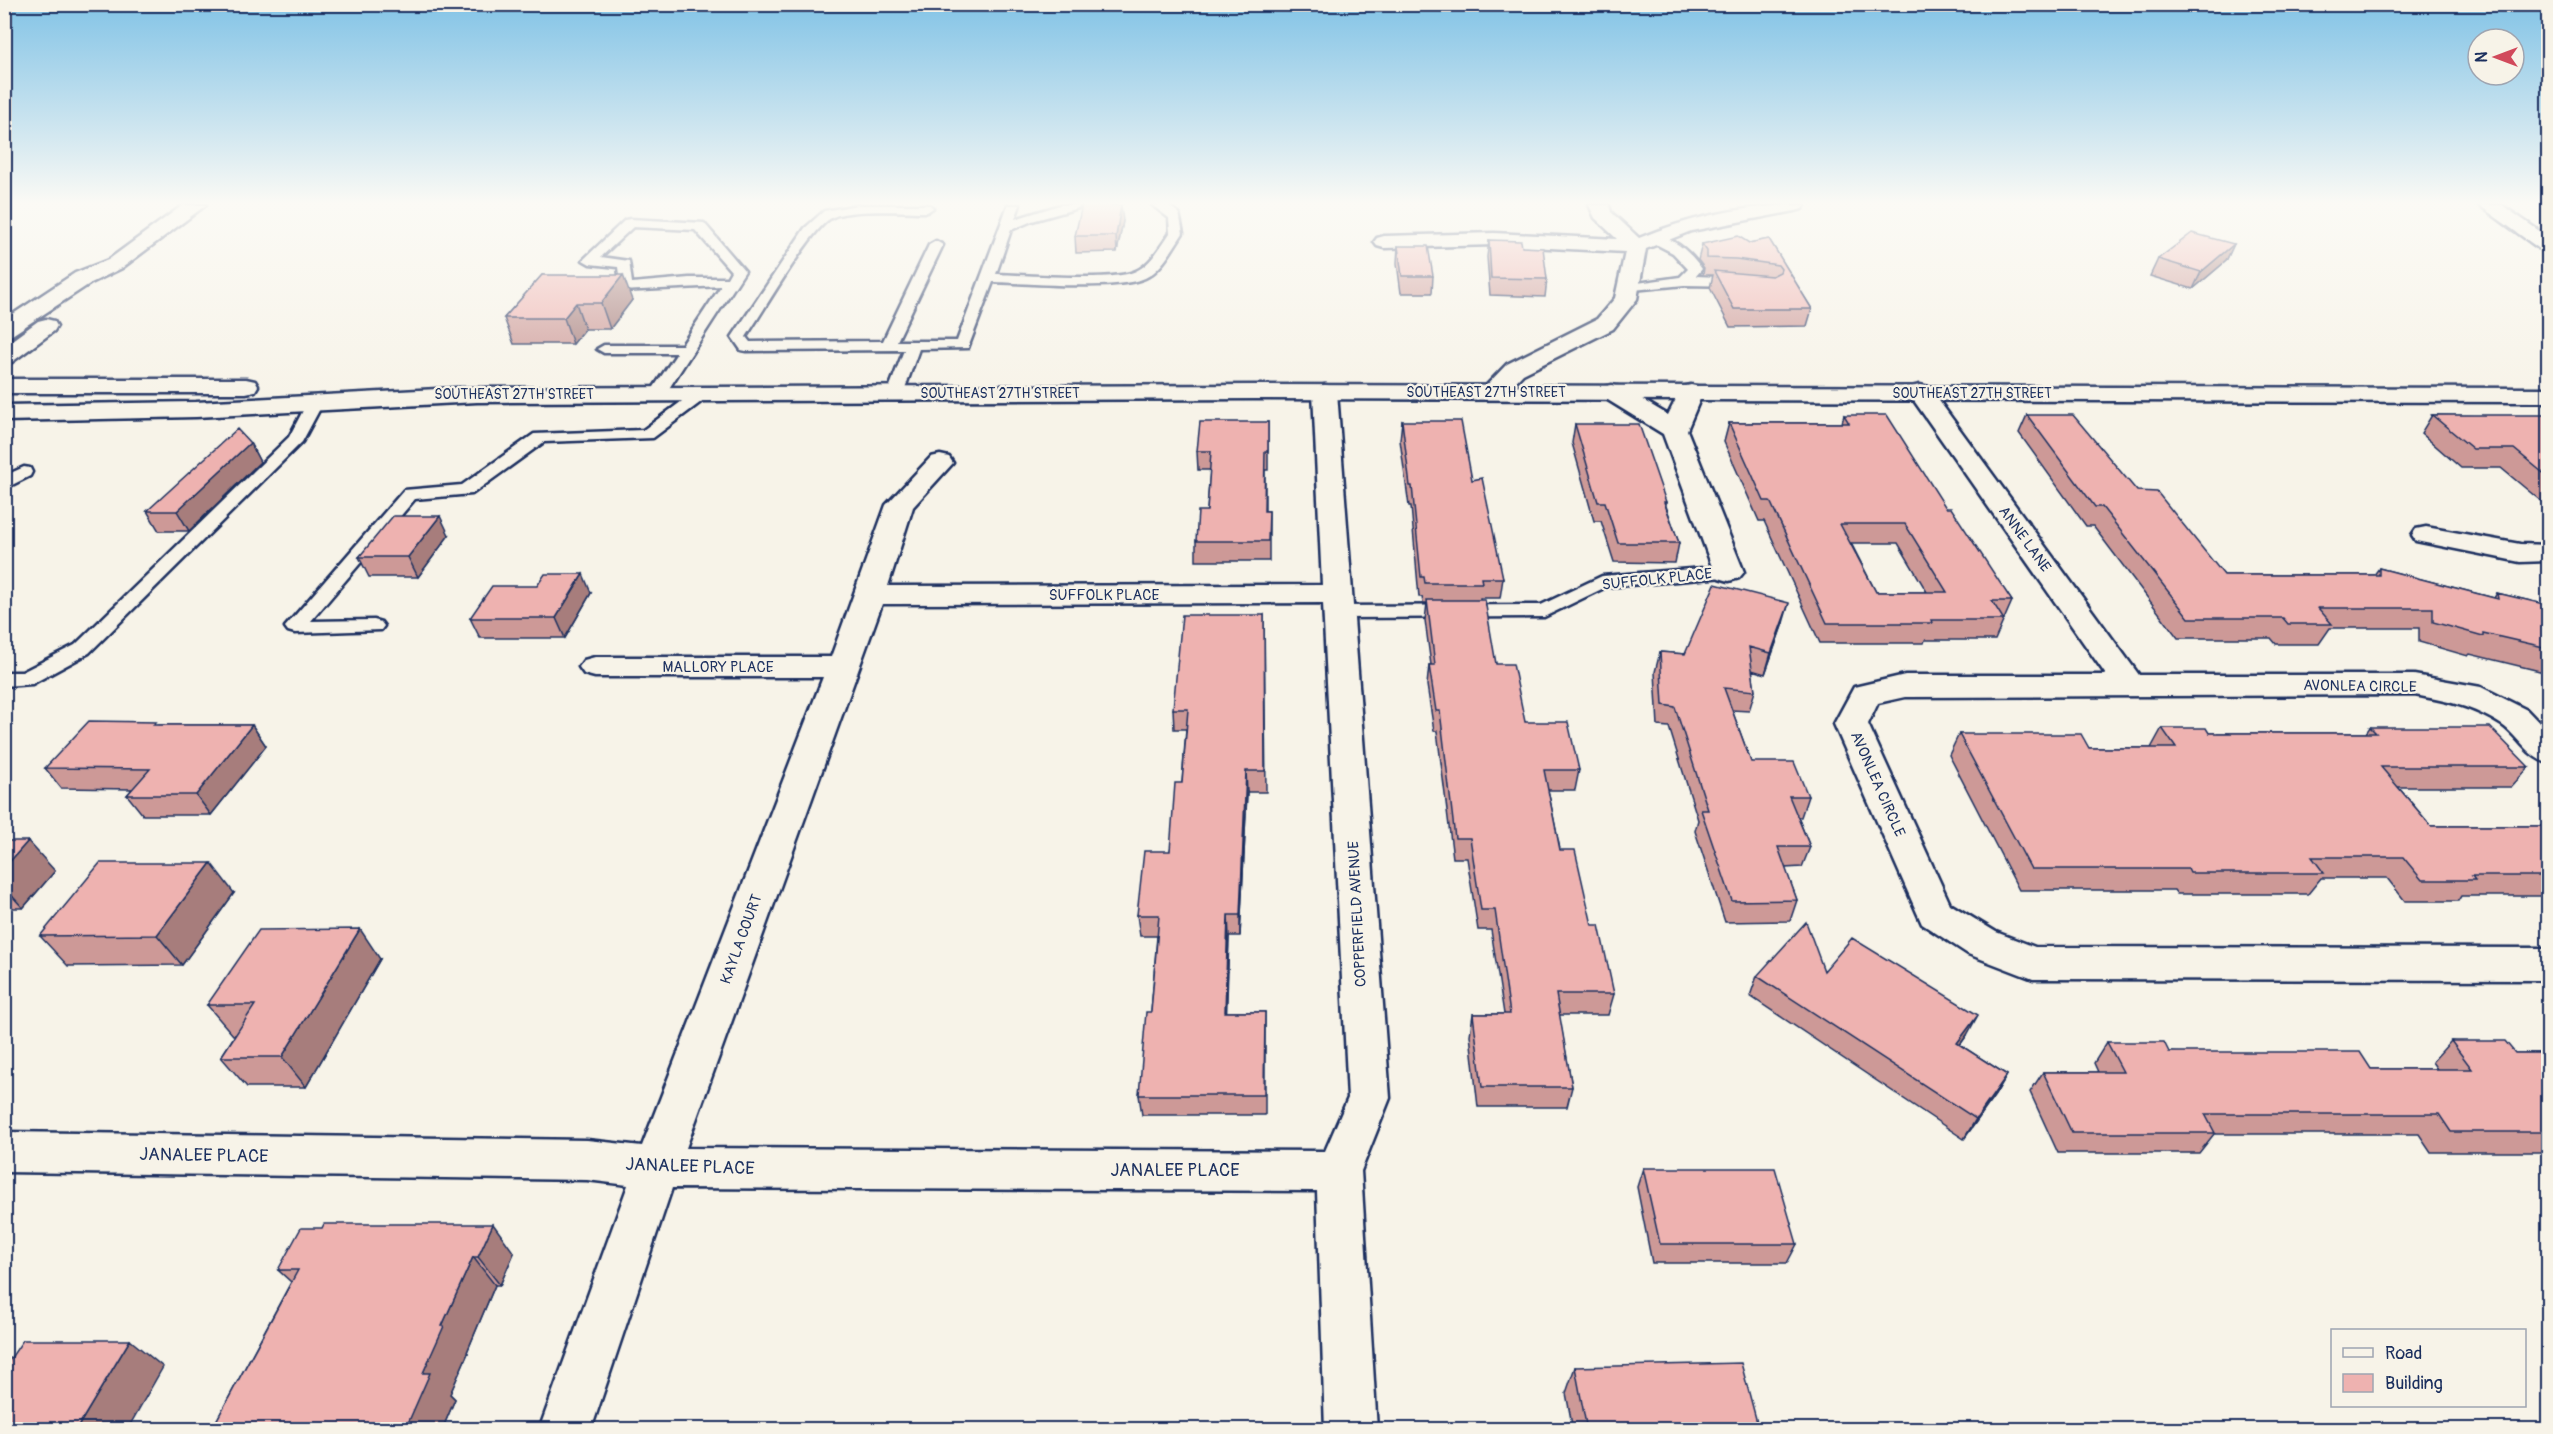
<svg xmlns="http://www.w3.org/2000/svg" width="2553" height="1434" font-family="Pangolin,sans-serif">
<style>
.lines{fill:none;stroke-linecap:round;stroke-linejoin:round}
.service-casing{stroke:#1b2f5e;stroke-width:5}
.minor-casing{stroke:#1b2f5e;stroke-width:5}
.tertiary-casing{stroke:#1b2f5e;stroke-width:5}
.primary-casing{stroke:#1b2f5e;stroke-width:5}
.service{fill:#f7f3e8;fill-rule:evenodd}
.minor{fill:#f7f3e8;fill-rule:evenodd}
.tertiary{fill:#f7f3e8;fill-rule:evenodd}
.primary{fill:#f7f3e8;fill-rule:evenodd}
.wall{fill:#cd9997;stroke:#1b2f5e;stroke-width:1.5;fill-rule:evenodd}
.shaded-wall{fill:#a77d7b;stroke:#1b2f5e;stroke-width:1.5}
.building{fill:#eeb2b0;stroke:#1b2f5e;stroke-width:1.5;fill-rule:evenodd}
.labels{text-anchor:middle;stroke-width:4.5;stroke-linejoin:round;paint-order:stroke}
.far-street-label{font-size:14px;fill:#1b2f5e;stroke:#f7f3e8}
.street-label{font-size:15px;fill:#1b2f5e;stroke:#f7f3e8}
.near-street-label{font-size:18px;fill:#1b2f5e;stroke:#f7f3e8}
</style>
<rect width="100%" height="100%" fill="#f7f3e8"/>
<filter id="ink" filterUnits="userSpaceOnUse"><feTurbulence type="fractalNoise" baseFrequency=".0167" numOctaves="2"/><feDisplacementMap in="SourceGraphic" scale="12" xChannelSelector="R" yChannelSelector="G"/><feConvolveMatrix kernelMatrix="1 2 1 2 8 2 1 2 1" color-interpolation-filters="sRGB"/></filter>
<g filter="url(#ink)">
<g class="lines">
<defs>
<path id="service" d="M 858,205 L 930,205 L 933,208 L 927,212 C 906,212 847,208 831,218 C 810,230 763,312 746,337 L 750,342 L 883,341 L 929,245 L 936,241 L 943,245 L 897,341 L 957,341 L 1008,205 L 1020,205 L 1015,219 L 1060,205 L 1080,205 L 1078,208 L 1032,221 L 1011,230 L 996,274 C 1023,275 1116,282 1136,271 C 1151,264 1161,246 1170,233 L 1169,218 L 1152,205 L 1167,205 L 1179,213 L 1183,233 C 1173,248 1162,270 1145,278 C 1115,291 1028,283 993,282 L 968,348 L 919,349 L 903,394 L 895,399 L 887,394 L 904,350 L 746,351 L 741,350 L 732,337 L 805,228 L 824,211 Z
M 630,219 L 704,223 L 745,271 L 666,393 L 658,398 L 650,393 L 677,353 L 604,353 L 597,349 L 604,345 L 682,345 L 721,286 L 621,291 L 618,267 L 590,264 L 583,260 L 625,220 ZM 633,227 L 695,230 L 731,271 L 727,278 L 689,278 L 632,283 L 629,261 L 601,257 Z
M 1655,234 C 1675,239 1690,252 1702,269 L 1696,276 L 1741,278 L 1748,282 L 1741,286 L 1684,285 L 1623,291 L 1621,288 L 1623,285 L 1680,277 L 1688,269 L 1673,253 L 1650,241 L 1648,238 Z
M 703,388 L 711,393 L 709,396 L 653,438 L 544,442 L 472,494 L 415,499 L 311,621 L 374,620 L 381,622 L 384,626 L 381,630 L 295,633 L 288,631 L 285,627 L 404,490 L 462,485 L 534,434 L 643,430 L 697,390 Z
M 315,398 L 323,403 L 302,442 L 89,653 L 32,684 L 4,686 L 4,672 L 22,672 L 75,645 L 289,437 L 307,403 Z
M 24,467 L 30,468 L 32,472 L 30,476 L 4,489 L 4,476 Z
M 1729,566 L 1736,568 L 1738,572 L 1736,576 L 1606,587 L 1544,617 L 1339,618 L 1332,616 L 1329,612 L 1332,608 L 1339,606 L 1541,605 L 1602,576 Z"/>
<path id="minor" d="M 1589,205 L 1609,205 L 1611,212 L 1639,238 C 1693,216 1746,205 1805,205 L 1802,209 L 1795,211 L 1691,231 L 1646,249 L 1637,299 L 1613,329 L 1523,374 L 1501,397 L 1492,399 L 1483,397 L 1480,392 L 1507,364 L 1597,319 L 1615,298 L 1625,252 L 1494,245 L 1384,248 L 1377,246 L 1374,242 L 1377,238 L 1384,236 L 1494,233 L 1617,239 L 1595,218 Z
M 2479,205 L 2502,205 L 2548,237 L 2548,252 L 2541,250 Z
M 1325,385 L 1334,387 L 1337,392 L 1390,1098 L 1361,1171 L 1377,1430 L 1325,1430 L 1317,1191 L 672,1188 L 591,1430 L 539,1430 L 628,1185 L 587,1180 L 4,1172 L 4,1132 L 587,1140 L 642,1146 L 823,677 L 595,677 L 584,674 L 579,667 L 584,660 L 595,657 L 831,657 L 886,505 L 931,457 L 940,455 L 949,457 L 953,463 L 913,507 L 888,586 L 1322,585 L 1313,392 L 1316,387 ZM 1323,603 L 1348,1098 L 1325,1151 L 686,1148 L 882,604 Z
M 1612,385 L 1621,387 L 1668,415 L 1682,387 L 1691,385 L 1700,387 L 1703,392 L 1687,430 L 1744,572 L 1739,578 L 1729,581 L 1719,578 L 1714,572 L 1663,434 L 1603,397 L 1600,392 L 1603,387 Z
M 1920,385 L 1929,387 L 2139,675 L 2414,675 L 2481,687 L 2527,710 L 2548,732 L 2548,763 C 2527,757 2519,737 2502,725 C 2473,706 2447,701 2414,695 L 1905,697 L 1878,703 L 1868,724 L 1950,904 L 1996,932 L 2035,947 L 2548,948 L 2548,980 L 2033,979 L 1968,954 L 1922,924 L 1834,724 L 1854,687 L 1905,675 L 2106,675 L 1908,392 L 1911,387 Z
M 2426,527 L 2520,544 L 2548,545 L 2548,561 L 2520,562 L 2416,541 L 2412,535 L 2416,529 Z"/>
<path id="tertiary" d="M 183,205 L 206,205 L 122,268 L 91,283 L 12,335 L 4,337 L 4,320 L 75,273 L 108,260 Z
M 46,319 L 54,321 L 57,326 L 54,331 L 12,362 L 4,364 L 4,346 L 38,321 Z"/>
<path id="primary" d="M 4,379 L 246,379 L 255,381 L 258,386 L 255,391 L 246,393 L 4,393 Z
M 1254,385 L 2548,388 L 2548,402 L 1254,399 L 477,402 L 196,417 L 4,421 L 4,405 L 196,402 L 456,388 Z"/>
</defs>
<use href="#service" class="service-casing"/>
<use href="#minor" class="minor-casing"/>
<use href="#tertiary" class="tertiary-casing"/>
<use href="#primary" class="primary-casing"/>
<use href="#service" class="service"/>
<use href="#minor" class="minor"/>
<use href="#tertiary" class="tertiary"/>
<use href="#primary" class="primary"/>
</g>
<path class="wall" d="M 1123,221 L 1117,252 L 1076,253 L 1075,236 Z
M 1769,239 L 1812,309 L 1807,326 L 1730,327 L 1710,288 L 1713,275 L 1703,275 L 1704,268 L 1698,260 L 1702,244 L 1749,243 Z
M 1489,240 L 1522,247 L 1547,279 L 1545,297 L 1490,295 L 1487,257 Z
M 2234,244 L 2226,261 L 2193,289 L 2150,276 L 2158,259 Z
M 1398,246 L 1433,276 L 1432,293 L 1401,293 L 1397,263 Z
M 542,275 L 632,300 L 610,329 L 585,329 L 573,344 L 514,344 L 504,318 Z
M 1844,415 L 1946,508 L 2012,601 L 1995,640 L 1925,640 L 1924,643 L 1820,643 L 1764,521 L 1759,521 L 1724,442 L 1729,423 L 1842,423 ZM 1851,543 L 1898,543 L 1927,592 L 1876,592 Z
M 2027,415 L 2137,491 L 2224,575 L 2374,575 L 2379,568 L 2494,598 L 2497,593 L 2548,605 L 2548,673 L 2470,654 L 2468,656 L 2419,642 L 2419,628 L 2330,628 L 2319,644 L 2276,644 L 2271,638 L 2178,638 L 2093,526 L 2086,526 L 2019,433 Z
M 2432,415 L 2548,417 L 2548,507 L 2501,468 L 2461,468 L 2421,433 Z
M 1402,421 L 1472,480 L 1503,578 L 1500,598 L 1480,598 L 1480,600 L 1496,664 L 1525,722 L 1579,770 L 1575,790 L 1548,790 L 1560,850 L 1592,925 L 1614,994 L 1608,1015 L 1559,1015 L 1572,1087 L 1567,1107 L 1478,1107 L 1470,1035 L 1473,1014 L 1504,1014 L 1491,930 L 1478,930 L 1467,858 L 1453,858 L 1437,731 L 1434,731 L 1427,685 L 1429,665 L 1431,665 L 1425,620 L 1427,603 L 1423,603 L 1422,597 L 1419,597 L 1411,506 L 1409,506 L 1400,440 Z
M 1268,422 L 1268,470 L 1265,470 L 1265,511 L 1269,511 L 1269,561 L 1196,561 L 1196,541 L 1207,511 L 1210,470 L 1198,470 L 1197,451 Z
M 1575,424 L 1666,502 L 1666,506 L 1679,543 L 1675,563 L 1614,562 L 1601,521 L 1594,521 L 1572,443 Z
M 250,443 L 260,462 L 189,531 L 159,531 L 147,511 Z
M 449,535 L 418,577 L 369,577 L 359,557 Z
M 591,593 L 565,638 L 480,638 L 470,618 Z
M 1264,615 L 1266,792 L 1247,792 L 1240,936 L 1229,936 L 1226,1012 L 1265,1012 L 1265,1115 L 1142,1115 L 1139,1095 L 1151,1012 L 1157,936 L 1140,936 L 1137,915 L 1170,851 L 1182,783 L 1186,729 L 1174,729 L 1173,709 Z
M 1783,623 L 1765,674 L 1752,670 L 1755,691 L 1749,711 L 1732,710 L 1751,762 L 1808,796 L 1801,817 L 1798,817 L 1810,847 L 1802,867 L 1785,868 L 1797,900 L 1790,921 L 1725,922 L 1695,831 L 1698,820 L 1669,727 L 1658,726 L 1655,672 L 1660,652 L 1685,654 Z
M 159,725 L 252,725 L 266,746 L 211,815 L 143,815 L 127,795 L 132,789 L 61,788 L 45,768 Z
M 2370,727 L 2529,767 L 2511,787 L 2398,787 L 2431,826 L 2548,826 L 2548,896 L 2461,896 L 2458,901 L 2405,901 L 2387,878 L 2321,878 L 2308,894 L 2177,894 L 2174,890 L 2019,890 L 1949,755 L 1959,734 L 2089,748 L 2151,748 L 2162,728 L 2209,733 L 2366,733 Z
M 4,841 L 55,871 L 23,908 L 4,908 Z
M 234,893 L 182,965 L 68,966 L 40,936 Z
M 380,959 L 306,1087 L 247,1087 L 221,1057 L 235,1035 L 233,1035 L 207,1005 Z
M 1824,971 L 1967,1035 L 1960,1045 L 2007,1075 L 1995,1095 L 1964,1139 L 1750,996 L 1757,976 Z
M 2451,1041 L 2515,1053 L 2548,1053 L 2548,1152 L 2431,1152 L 2419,1134 L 2214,1134 L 2199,1153 L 2058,1153 L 2030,1092 L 2043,1072 L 2098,1072 L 2094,1063 L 2107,1042 L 2169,1052 L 2371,1069 L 2437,1069 L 2432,1062 Z
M 1643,1168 L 1797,1244 L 1787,1263 L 1652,1263 L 1637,1187 Z
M 514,1253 L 500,1285 L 495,1285 L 467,1352 L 468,1353 L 450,1394 L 455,1399 L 442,1430 L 216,1430 L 213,1427 L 291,1282 L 278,1270 Z
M 1575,1367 L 1759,1430 L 1573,1430 L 1566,1393 Z"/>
<path class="shaded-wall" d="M 1121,205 L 1123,221 L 1117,252 L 1116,236 Z
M 2234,244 L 2226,261 L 2193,289 L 2201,272 Z
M 623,275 L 632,300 L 610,329 L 601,303 Z
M 576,303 L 585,329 L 573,344 L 564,318 Z
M 250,443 L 260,462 L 189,531 L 177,511 Z
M 440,516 L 449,535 L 418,577 L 408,557 Z
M 583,574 L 591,593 L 565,638 L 556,618 Z
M 1789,603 L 1783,623 L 1765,674 L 1771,653 Z
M 252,725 L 266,746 L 211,815 L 196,795 Z
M 1246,771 L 1247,792 L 1240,936 L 1240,915 Z
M 28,841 L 55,871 L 23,908 L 4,887 L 4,868 Z
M 211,863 L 234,893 L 182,965 L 157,935 Z
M 1228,915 L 1229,936 L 1226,1032 L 1225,1012 Z
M 360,929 L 380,959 L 306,1087 L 282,1057 Z
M 1978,1015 L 1967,1035 L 1946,1064 L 1957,1043 Z
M 2007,1075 L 1995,1095 L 1964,1139 L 1976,1119 Z
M 493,1224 L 514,1253 L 500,1285 L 478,1257 Z
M 473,1257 L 495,1285 L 467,1352 L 468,1353 L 450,1394 L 455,1399 L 442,1430 L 405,1430 L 423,1373 L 442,1326 Z
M 130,1340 L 163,1367 L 127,1430 L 76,1430 Z"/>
<path class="building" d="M 1082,205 L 1121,205 L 1116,236 L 1075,236 Z
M 2192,233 L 2234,244 L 2201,272 L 2158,259 Z
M 1738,236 L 1749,243 L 1769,239 L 1812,309 L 1734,309 L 1714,271 L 1772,276 L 1780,272 L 1781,269 L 1778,265 L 1736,259 L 1707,258 L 1707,251 L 1702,244 Z
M 1489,240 L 1521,241 L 1522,247 L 1543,248 L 1547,279 L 1491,278 Z
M 1398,246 L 1428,246 L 1433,276 L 1402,276 Z
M 542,275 L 623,275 L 601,303 L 576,303 L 564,318 L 504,318 Z
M 1844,415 L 1887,415 L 1946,508 L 1951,508 L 2012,601 L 1992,601 L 2004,620 L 1931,620 L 1932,623 L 1827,623 L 1770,501 L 1764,501 L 1729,423 L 1849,423 ZM 1840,524 L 1905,524 L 1947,592 L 1876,592 Z
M 2027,415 L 2073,415 L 2137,491 L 2157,492 L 2224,575 L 2379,575 L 2379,568 L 2498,599 L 2497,593 L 2548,605 L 2548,648 L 2483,633 L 2483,636 L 2433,622 L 2433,608 L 2318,608 L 2332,624 L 2288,624 L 2283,618 L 2189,618 L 2102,507 L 2095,507 Z
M 2432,415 L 2546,415 L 2548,417 L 2548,477 L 2514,449 L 2473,449 Z
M 1402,421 L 1461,421 L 1472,480 L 1482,478 L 1503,578 L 1481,578 L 1482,583 L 1425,583 L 1424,577 L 1421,577 L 1412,486 L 1410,486 Z
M 1200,422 L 1268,422 L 1268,451 L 1265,451 L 1264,511 L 1269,511 L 1268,541 L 1196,541 L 1198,511 L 1207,511 L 1211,451 L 1197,451 Z
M 1575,424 L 1639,424 L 1666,502 L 1664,502 L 1679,543 L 1618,543 L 1605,502 L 1598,502 Z
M 237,429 L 250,443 L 177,511 L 147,511 Z
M 393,516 L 440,516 L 408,557 L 359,557 Z
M 545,574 L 583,574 L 556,618 L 470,618 L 492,586 L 537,586 Z
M 1715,584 L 1789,603 L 1771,653 L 1749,647 L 1755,691 L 1724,688 L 1751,762 L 1794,762 L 1808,796 L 1789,796 L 1810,847 L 1778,847 L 1797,900 L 1732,901 L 1701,810 L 1708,810 L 1675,707 L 1663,705 L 1660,652 L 1685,654 Z
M 1427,600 L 1485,600 L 1496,664 L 1513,664 L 1525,722 L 1568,722 L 1579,770 L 1544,770 L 1560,850 L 1575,850 L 1592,925 L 1599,925 L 1614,994 L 1556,994 L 1572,1087 L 1482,1087 L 1473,1014 L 1510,1014 L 1495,910 L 1481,910 L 1470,838 L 1455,838 L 1440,711 L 1436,711 L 1429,665 L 1435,665 Z
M 1182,615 L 1264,615 L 1265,771 L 1246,771 L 1240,915 L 1228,915 L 1225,1012 L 1265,1012 L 1264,1095 L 1139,1095 L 1146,1012 L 1151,1012 L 1159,915 L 1137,915 L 1144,851 L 1170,851 L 1175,783 L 1182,783 L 1188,709 L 1173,709 Z
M 89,721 L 156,722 L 153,725 L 252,725 L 196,795 L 127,795 L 150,769 L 45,768 Z
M 2370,727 L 2490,727 L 2529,767 L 2381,767 L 2431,826 L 2548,826 L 2548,876 L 2472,876 L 2475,880 L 2422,880 L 2403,857 L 2312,857 L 2324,873 L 2190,873 L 2188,869 L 2031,869 L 1959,734 L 2081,734 L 2089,748 L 2176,748 L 2162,728 L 2206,728 L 2209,733 L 2376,733 Z
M 4,841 L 28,841 L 4,868 Z
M 100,863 L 211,863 L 157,935 L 40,936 Z
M 1806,922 L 1824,971 L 1852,938 L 1978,1015 L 1957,1043 L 2007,1075 L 1976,1119 L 1757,976 Z
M 360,929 L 282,1057 L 221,1057 L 255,1005 L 207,1005 L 259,930 Z
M 2451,1041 L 2505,1041 L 2515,1053 L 2548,1053 L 2548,1132 L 2451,1132 L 2439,1114 L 2205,1114 L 2215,1133 L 2072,1133 L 2043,1072 L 2123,1072 L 2107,1042 L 2164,1042 L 2169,1052 L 2360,1052 L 2371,1069 L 2472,1069 Z
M 1643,1168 L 1775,1168 L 1797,1244 L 1660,1244 Z
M 324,1224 L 493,1224 L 478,1257 L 473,1257 L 442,1326 L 444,1326 L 423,1373 L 430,1373 L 405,1430 L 255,1430 L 256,1427 L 213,1427 L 298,1270 L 278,1270 L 301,1228 L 322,1228 Z
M 23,1340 L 130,1340 L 76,1430 L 4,1430 L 4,1368 Z
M 1741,1363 L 1759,1430 L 1587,1430 L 1575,1367 Z"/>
</g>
<linearGradient id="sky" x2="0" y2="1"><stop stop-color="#82c3e6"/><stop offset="0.5" stop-color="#fbfaf5"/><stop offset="1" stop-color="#fbfaf5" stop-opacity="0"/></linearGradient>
<rect width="2553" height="406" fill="url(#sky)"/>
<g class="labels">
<g class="far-street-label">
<text x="1486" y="397">SOUTHEAST 27TH STREET</text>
<text x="1000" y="398">SOUTHEAST 27TH STREET</text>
<text x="1972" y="398">SOUTHEAST 27TH STREET</text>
<text x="514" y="399">SOUTHEAST 27TH STREET</text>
</g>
<g class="street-label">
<text transform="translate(2025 539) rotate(54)" y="5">ANNE LANE</text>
<text transform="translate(1657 579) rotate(-6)" y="5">SUFFOLK PLACE</text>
<text x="1104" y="600">SUFFOLK PLACE</text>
<text x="718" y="672">MALLORY PLACE</text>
<text transform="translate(2360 686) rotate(1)" y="5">AVONLEA CIRCLE</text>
<text transform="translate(1878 784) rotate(66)" y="5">AVONLEA CIRCLE</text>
<text transform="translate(1357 914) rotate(-93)" y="5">COPPERFIELD AVENUE</text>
<text transform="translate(741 939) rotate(-70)" y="5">KAYLA COURT</text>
</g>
<g class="near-street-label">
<text transform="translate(204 1155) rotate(1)" y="6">JANALEE PLACE</text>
<text transform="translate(690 1166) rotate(2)" y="6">JANALEE PLACE</text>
<text x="1175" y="1176">JANALEE PLACE</text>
</g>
</g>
<rect width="2553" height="1434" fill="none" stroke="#f7f3e8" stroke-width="24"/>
<rect x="12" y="12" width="2529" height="1410" fill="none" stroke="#1b2f5e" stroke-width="2" filter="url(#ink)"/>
<rect x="2331" y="1329" width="195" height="78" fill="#f7f3e8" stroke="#9fa5b1" stroke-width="1.5"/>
<rect x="2343" y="1348" width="30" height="9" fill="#f7f3e8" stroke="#9fa5b1" stroke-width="1.5"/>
<text x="2385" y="1359" font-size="18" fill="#1b2f5e">Road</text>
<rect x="2343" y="1374" width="30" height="18" fill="#eeb2b0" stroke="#9fa5b1" stroke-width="1.5"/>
<text x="2385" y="1389" font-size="18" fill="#1b2f5e">Building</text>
<g transform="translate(2496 57) rotate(270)"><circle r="28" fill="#f7f3e8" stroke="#9fa5b1" stroke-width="1.5"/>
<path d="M0-4.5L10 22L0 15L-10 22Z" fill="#d1495b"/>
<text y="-9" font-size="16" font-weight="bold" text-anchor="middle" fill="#1b2f5e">N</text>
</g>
</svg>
